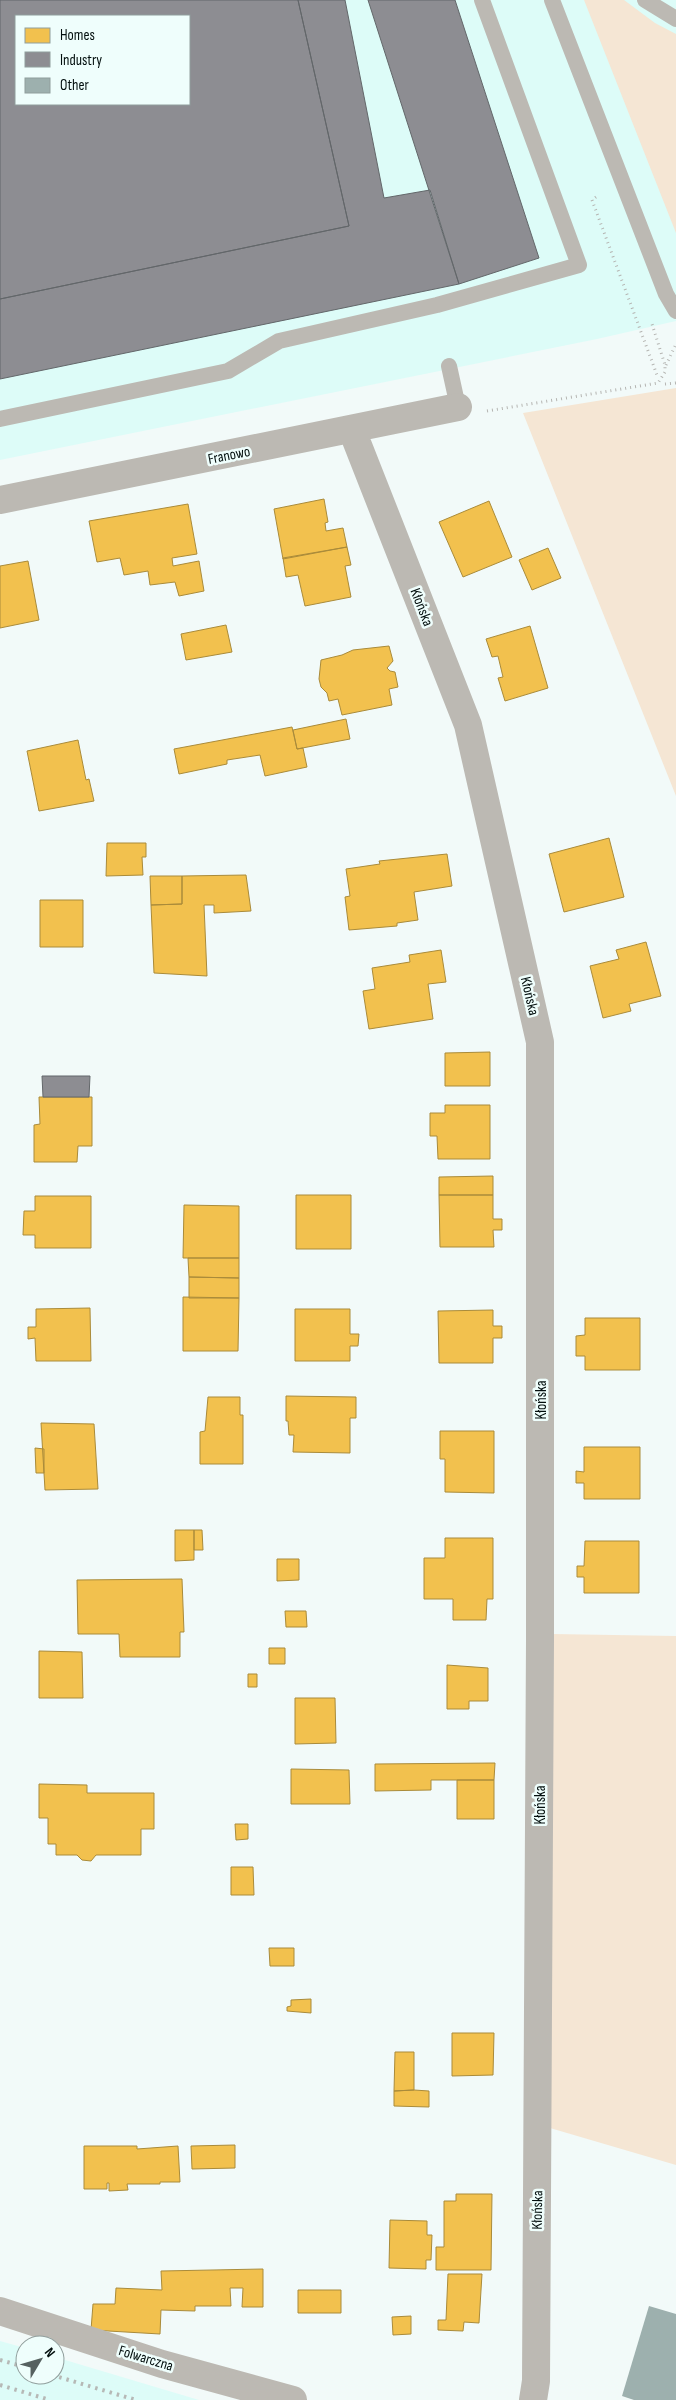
<svg xmlns="http://www.w3.org/2000/svg" width="676" height="2400" font-family="'Sofia Sans Condensed',sans-serif">
<style>
.built{fill:#ddfcf8;fill-rule:evenodd}
.green{fill:#f5e6d4}
.homes{fill:#f2c14e;stroke:#aa8b3a}
.industry{fill:#8d8d92;stroke:#63676a;fill-rule:evenodd}
.building{fill:#9db0ae}
.lines{fill:none;stroke-linecap:round;stroke-linejoin:round}
.path{stroke:#b5b5b2;stroke-width:3;stroke-dasharray:1 4;stroke-linecap:butt}
.lane{stroke:#bcb9b3;stroke-width:16}
.street{stroke:#bcb9b3;stroke-width:28}
.rail{stroke:#b6b9b6;stroke-width:4;stroke-dasharray:2.5 5;stroke-linecap:butt}
.labels{text-anchor:middle;stroke-width:5;stroke-linejoin:round;paint-order:stroke}
.street-label{font-size:15px;fill:#020e0d;stroke:#effefc}
</style>
<rect width="100%" height="100%" fill="#f2faf9"/>
<path class="built" d="M 0,0 L 676,0 L 676,321 L 597,339 L 0,460 ZM 16,16 L 189,16 L 189,104 L 16,104 Z
M 0,2341 L 25,2348 L 25,2375 L 55,2375 L 55,2357 L 199,2400 L 0,2400 Z"/>
<path class="green" d="M 584,0 L 624,0 L 655,23 L 676,34 L 676,233 Z
M 676,388 L 676,796 L 523,413 Z
M 552,1634 L 676,1636 L 676,2165 L 550,2128 Z"/>
<path class="homes" d="M 324,499 L 328,522 L 325,523 L 326,531 L 343,528 L 347,547 L 283,559 L 274,509 Z
M 489,501 L 512,557 L 463,577 L 439,522 Z
M 188,504 L 197,554 L 172,558 L 173,566 L 199,561 L 204,591 L 179,596 L 175,582 L 150,585 L 148,571 L 124,575 L 120,558 L 97,562 L 89,521 Z
M 347,547 L 351,565 L 345,566 L 351,597 L 305,606 L 298,575 L 286,577 L 283,558 Z
M 548,548 L 561,578 L 532,590 L 519,560 Z
M 28,561 L 39,620 L 0,628 L 0,566 Z
M 226,625 L 232,652 L 186,660 L 181,634 Z
M 530,626 L 548,688 L 505,701 L 498,678 L 503,677 L 498,656 L 492,657 L 486,639 Z
M 389,646 L 393,661 L 387,668 L 390,671 L 395,672 L 398,687 L 389,689 L 392,705 L 342,715 L 338,699 L 329,701 L 327,693 L 321,687 L 319,679 L 321,660 L 342,655 L 353,650 Z
M 346,719 L 350,739 L 297,749 L 293,730 Z
M 292,727 L 297,749 L 303,748 L 307,767 L 265,776 L 260,755 L 227,760 L 227,764 L 179,774 L 174,749 Z
M 78,740 L 86,780 L 89,779 L 94,801 L 39,811 L 27,751 Z
M 609,838 L 624,897 L 564,912 L 549,854 Z
M 107,843 L 146,843 L 146,857 L 142,857 L 143,875 L 106,876 Z
M 447,854 L 452,886 L 414,892 L 418,920 L 397,923 L 397,926 L 349,930 L 345,897 L 350,896 L 346,869 L 380,864 L 379,861 Z
M 246,875 L 251,911 L 214,913 L 214,905 L 204,905 L 207,976 L 154,973 L 151,905 L 182,904 L 182,876 Z
M 150,876 L 182,876 L 182,904 L 151,905 Z
M 40,900 L 83,900 L 83,947 L 40,947 Z
M 646,942 L 661,996 L 629,1004 L 631,1011 L 603,1018 L 590,966 L 619,959 L 616,950 Z
M 441,950 L 446,982 L 428,984 L 433,1019 L 369,1029 L 363,991 L 375,989 L 372,968 L 410,962 L 409,955 Z
M 490,1052 L 490,1086 L 445,1086 L 445,1053 Z
M 39,1097 L 92,1097 L 92,1146 L 78,1146 L 77,1162 L 34,1162 L 34,1125 L 40,1124 Z
M 445,1105 L 490,1105 L 490,1159 L 438,1159 L 437,1136 L 430,1136 L 430,1113 L 445,1113 Z
M 493,1176 L 493,1195 L 439,1195 L 439,1177 Z
M 296,1195 L 351,1195 L 351,1249 L 296,1249 Z
M 439,1195 L 493,1195 L 493,1219 L 502,1219 L 502,1230 L 493,1230 L 494,1247 L 440,1247 Z
M 35,1196 L 91,1196 L 91,1248 L 35,1248 L 35,1235 L 23,1235 L 24,1211 L 35,1211 Z
M 184,1205 L 239,1206 L 239,1258 L 183,1258 Z
M 188,1258 L 239,1258 L 239,1278 L 189,1277 Z
M 189,1277 L 239,1278 L 239,1298 L 189,1298 Z
M 183,1297 L 239,1298 L 238,1351 L 183,1351 Z
M 90,1308 L 91,1361 L 36,1361 L 35,1338 L 28,1339 L 28,1327 L 36,1327 L 36,1309 Z
M 295,1309 L 350,1309 L 350,1334 L 359,1334 L 358,1346 L 350,1346 L 350,1361 L 295,1361 Z
M 493,1310 L 493,1326 L 502,1326 L 502,1338 L 493,1338 L 493,1363 L 439,1363 L 438,1311 Z
M 585,1318 L 640,1318 L 640,1370 L 585,1370 L 585,1356 L 576,1356 L 576,1336 L 585,1335 Z
M 286,1396 L 356,1397 L 356,1418 L 350,1418 L 350,1453 L 293,1452 L 294,1435 L 289,1435 L 288,1421 L 286,1421 Z
M 208,1397 L 240,1397 L 240,1415 L 243,1415 L 243,1464 L 200,1464 L 200,1432 L 205,1431 Z
M 41,1423 L 94,1424 L 98,1489 L 45,1490 Z
M 440,1431 L 494,1431 L 494,1493 L 445,1492 L 445,1459 L 440,1459 Z
M 584,1447 L 640,1447 L 640,1499 L 584,1499 L 584,1483 L 576,1483 L 576,1471 L 584,1472 Z
M 35,1448 L 44,1449 L 44,1473 L 36,1473 Z
M 175,1530 L 194,1530 L 194,1560 L 175,1561 Z
M 194,1530 L 202,1530 L 203,1550 L 194,1550 Z
M 445,1538 L 493,1538 L 493,1599 L 487,1599 L 486,1620 L 453,1620 L 453,1599 L 424,1599 L 424,1558 L 445,1558 Z
M 585,1541 L 639,1541 L 639,1593 L 584,1593 L 584,1577 L 577,1577 L 577,1566 L 584,1566 Z
M 277,1559 L 299,1559 L 299,1580 L 277,1581 Z
M 182,1579 L 184,1632 L 180,1632 L 180,1657 L 120,1657 L 119,1634 L 78,1634 L 77,1580 Z
M 285,1611 L 306,1611 L 307,1627 L 286,1627 Z
M 269,1648 L 285,1648 L 285,1664 L 269,1664 Z
M 39,1651 L 82,1652 L 83,1698 L 39,1698 Z
M 447,1665 L 488,1668 L 488,1701 L 469,1701 L 469,1709 L 447,1709 Z
M 248,1674 L 257,1674 L 257,1687 L 248,1687 Z
M 295,1698 L 335,1698 L 336,1743 L 295,1744 Z
M 495,1763 L 494,1780 L 431,1780 L 431,1790 L 375,1791 L 375,1764 Z
M 291,1769 L 349,1770 L 350,1804 L 291,1804 Z
M 457,1780 L 494,1780 L 494,1819 L 457,1819 Z
M 39,1784 L 87,1785 L 87,1793 L 154,1793 L 154,1829 L 141,1829 L 141,1855 L 96,1855 L 91,1861 L 82,1860 L 77,1855 L 56,1855 L 56,1844 L 48,1844 L 48,1818 L 39,1818 Z
M 235,1824 L 248,1824 L 248,1839 L 236,1840 Z
M 231,1867 L 253,1867 L 254,1895 L 231,1895 Z
M 269,1948 L 294,1948 L 294,1966 L 270,1966 Z
M 311,1999 L 311,2013 L 287,2011 L 287,2007 L 291,2006 L 291,2000 Z
M 452,2033 L 494,2033 L 493,2075 L 452,2076 Z
M 395,2052 L 414,2052 L 414,2090 L 394,2091 Z
M 414,2090 L 429,2091 L 429,2107 L 394,2106 L 394,2091 Z
M 235,2145 L 235,2168 L 192,2169 L 191,2146 Z
M 84,2146 L 137,2146 L 137,2149 L 178,2146 L 180,2182 L 160,2182 L 160,2184 L 127,2184 L 128,2190 L 109,2191 L 109,2183 L 107,2183 L 107,2189 L 84,2189 Z
M 456,2194 L 492,2194 L 491,2270 L 436,2270 L 436,2247 L 444,2247 L 444,2201 L 456,2201 Z
M 390,2220 L 427,2221 L 427,2235 L 432,2235 L 431,2260 L 426,2260 L 426,2269 L 389,2268 Z
M 263,2269 L 263,2307 L 242,2307 L 243,2288 L 230,2288 L 231,2306 L 195,2306 L 195,2311 L 161,2310 L 160,2334 L 91,2330 L 93,2304 L 115,2304 L 116,2288 L 162,2290 L 161,2271 Z
M 448,2274 L 482,2274 L 479,2323 L 464,2322 L 463,2331 L 438,2330 L 438,2320 L 446,2320 Z
M 298,2290 L 341,2290 L 341,2313 L 298,2313 Z
M 411,2316 L 411,2334 L 393,2335 L 392,2317 Z"/>
<path class="industry" d="M 0,0 L 298,0 L 349,226 L 0,299 ZM 16,16 L 189,16 L 189,104 L 16,104 Z
M 298,0 L 345,0 L 384,198 L 430,190 L 459,284 L 0,379 L 0,299 L 349,226 Z
M 368,0 L 455,0 L 539,258 L 459,284 Z
M 42,1076 L 90,1076 L 89,1097 L 43,1097 Z"/>
<path class="building" d="M 649,2306 L 676,2314 L 676,2400 L 634,2400 L 622,2396 Z"/>
<g class="lines">
<path class="path" d="M 596,197 L 592,200 L 657,375
M 666,365 L 676,344
M 665,384 L 676,383
M 487,411 L 658,383 L 665,372 L 665,365 L 652,324"/>
<path class="lane" d="M 552,0 L 666,294 L 676,311
M 645,0 L 676,19
M 449,366 L 458,407
M 0,419 L 228,371 L 279,341 L 437,305 L 579,265 L 482,0"/>
<path class="street" d="M 352,430 L 468,725 L 540,1042 L 540,1640 L 536,2381 L 533,2400
M 0,500 L 458,407
M 0,2311 L 162,2364 L 293,2400"/>
<path class="rail" d="M 0,2360 L 25,2367
M 52,2375 L 136,2400
M 0,2385 L 50,2400"/>
</g>
<g class="labels">
<g class="street-label">
<text transform="translate(229 455) rotate(-11)" y="5">Franowo</text>
<text transform="translate(422 607) rotate(69)" y="5">Kłońska</text>
<text transform="translate(530 996) rotate(77)" y="5">Kłońska</text>
<text transform="translate(541 1400) rotate(-90)" y="5">Kłońska</text>
<text transform="translate(540 1805) rotate(-90)" y="5">Kłońska</text>
<text transform="translate(537 2210) rotate(-89)" y="5">Kłońska</text>
<text transform="translate(146 2358) rotate(17)" y="5">Folwarczna</text>
</g>
</g>
<rect x="15" y="15" width="175" height="90" fill="#effefc" stroke="#909e9c"/>
<rect x="25" y="28" width="25" height="15" fill="#f2c14e" stroke="#909e9c"/>
<text x="60" y="40" font-size="15" fill="#020e0d">Homes</text>
<rect x="25" y="52" width="25" height="15" fill="#8d8d92" stroke="#909e9c"/>
<text x="60" y="65" font-size="15" fill="#020e0d">Industry</text>
<rect x="25" y="78" width="25" height="15" fill="#9db0ae" stroke="#909e9c"/>
<text x="60" y="90" font-size="15" fill="#020e0d">Other</text>
<g transform="translate(40 2360) rotate(52)"><circle r="24" fill="#effefc" stroke="#909e9c"/>
<path d="M0-4L9 19L0 12L-9 19Z" fill="#566160"/>
<text y="-8" font-size="14" font-weight="bold" text-anchor="middle" fill="#020e0d">N</text>
</g>
</svg>
